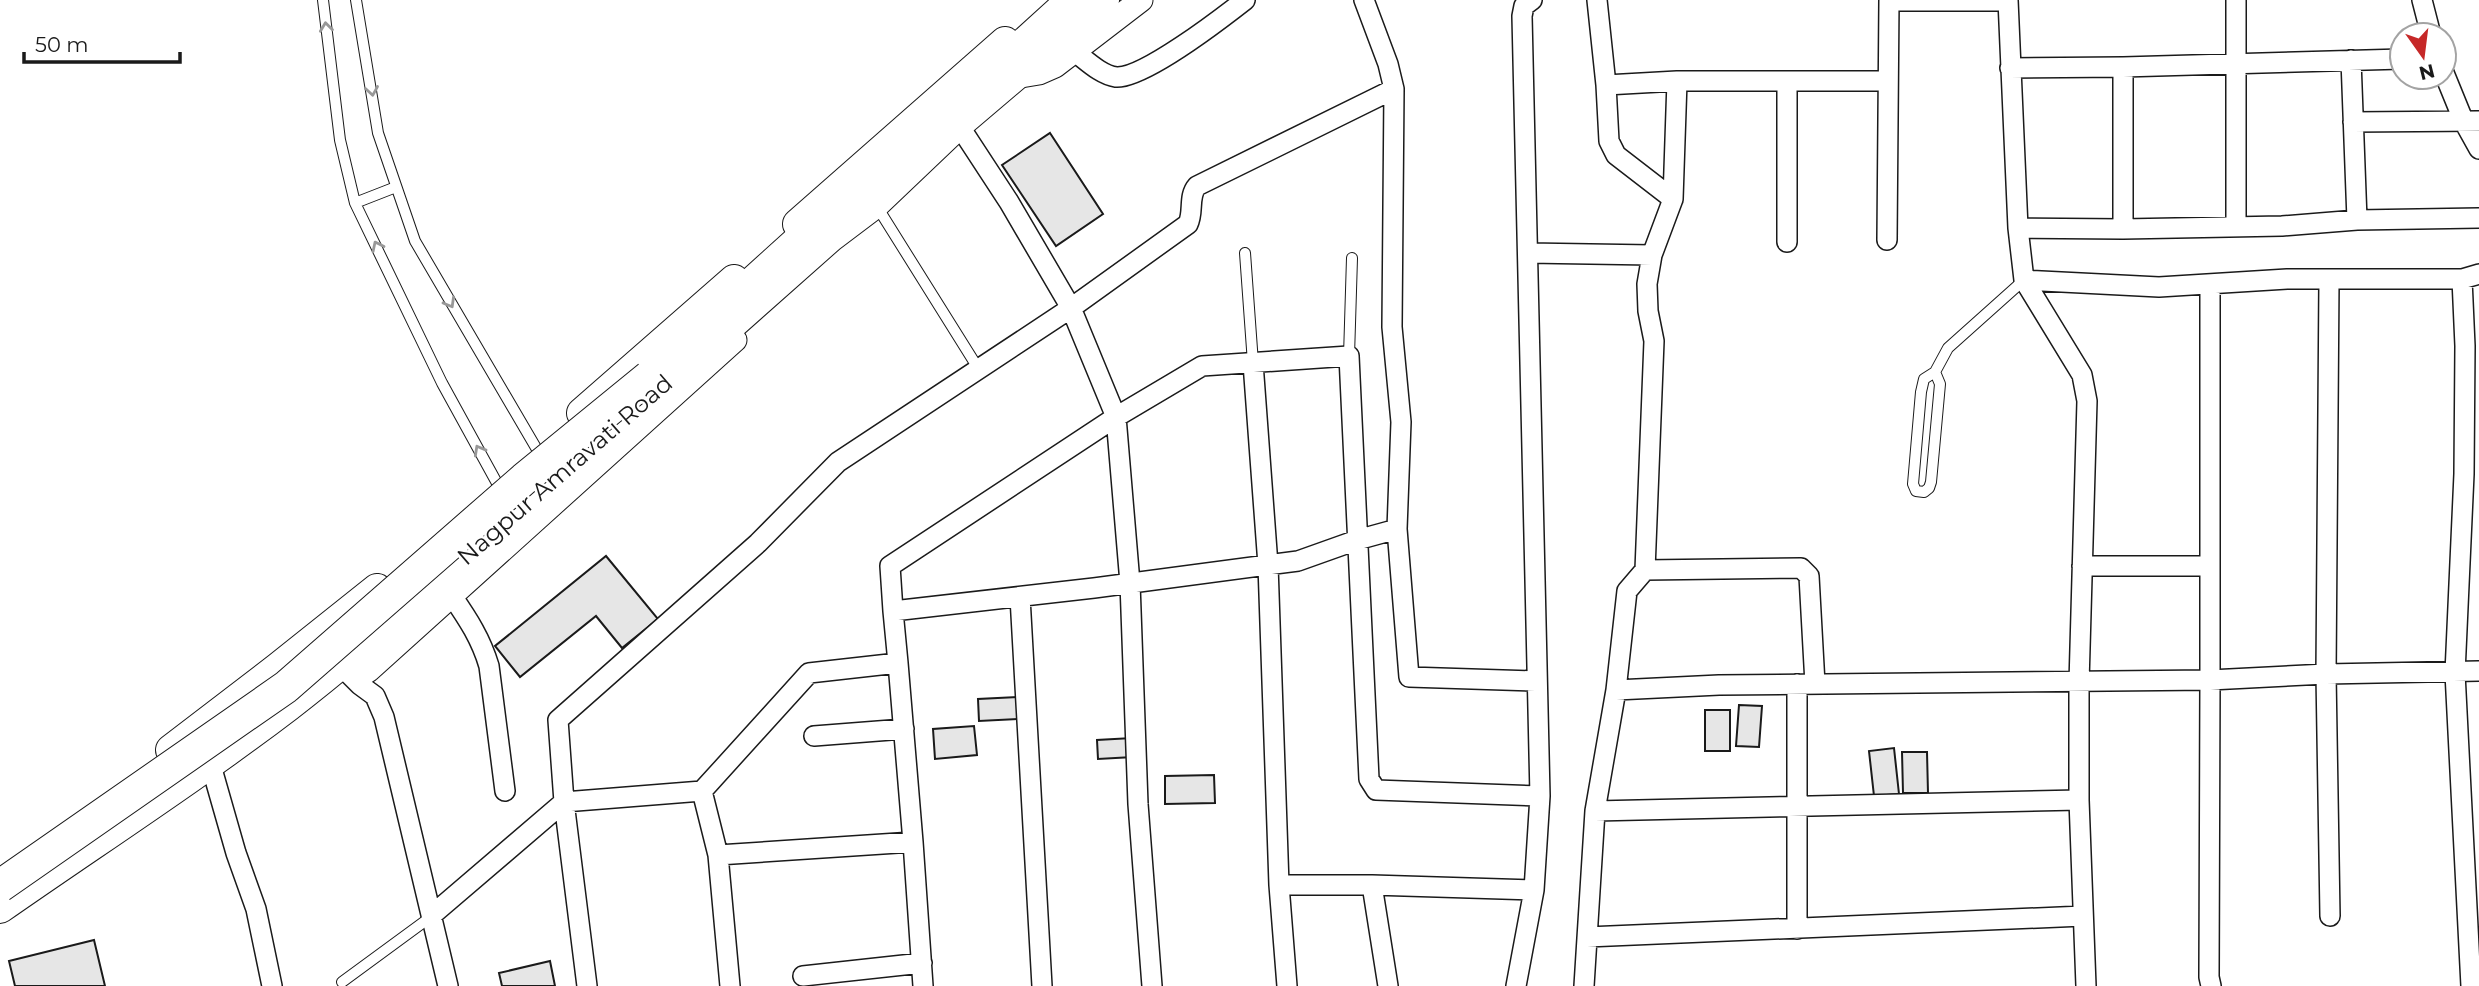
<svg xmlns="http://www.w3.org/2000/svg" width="2479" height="986" font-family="Montserrat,sans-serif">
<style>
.building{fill:#e6e6e6;stroke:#1a1a1a;stroke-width:2}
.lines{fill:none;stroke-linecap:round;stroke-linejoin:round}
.service-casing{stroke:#1a1a1a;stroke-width:12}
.minor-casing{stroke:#1a1a1a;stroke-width:22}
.tertiary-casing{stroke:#1a1a1a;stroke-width:25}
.primary-casing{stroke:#1a1a1a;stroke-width:32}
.trunk-casing{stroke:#1a1a1a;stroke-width:34}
.service{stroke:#fff;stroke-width:10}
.minor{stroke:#fff;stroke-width:19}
.tertiary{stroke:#fff;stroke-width:23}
.primary{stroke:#fff;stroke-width:30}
.trunk{stroke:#fff;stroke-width:32}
.trunk-bridge-casing{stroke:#1a1a1a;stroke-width:34;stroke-linecap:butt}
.trunk-bridge{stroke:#fff;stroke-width:32}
.oneway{stroke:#989898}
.labels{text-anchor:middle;stroke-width:5;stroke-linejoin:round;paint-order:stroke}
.street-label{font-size:24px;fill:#1a1a1a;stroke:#fff}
</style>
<rect width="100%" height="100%" fill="#fff"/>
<path class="building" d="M 1050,133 L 1103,214 L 1056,246 L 1002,165 Z
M 606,556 L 658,619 L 622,648 L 596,616 L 520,677 L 495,646 Z
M 1019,697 L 1020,719 L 979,721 L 978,699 Z
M 1739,705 L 1762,706 L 1759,747 L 1736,746 Z
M 1705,710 L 1730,710 L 1730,751 L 1705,751 Z
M 974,726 L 977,755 L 935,759 L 933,729 Z
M 1132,738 L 1133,757 L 1098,759 L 1097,740 Z
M 1894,748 L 1899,794 L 1874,796 L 1869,751 Z
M 1902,752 L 1927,752 L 1928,793 L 1903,793 Z
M 1214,775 L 1215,803 L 1165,804 L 1165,776 Z
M 94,940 L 105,986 L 15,986 L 9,961 Z
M 550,961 L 555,986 L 502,986 L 499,973 Z"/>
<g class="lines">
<defs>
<path id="service" d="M 323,0 L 340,140 L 355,203 L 442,383 L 503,494
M 356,0 L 378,133 L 415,241 L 542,458
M 355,203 L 396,187
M 876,205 L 978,368
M 1245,253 L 1253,363
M 1349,356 L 1352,258
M 1935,372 L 1940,384 L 1931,482 L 1929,488 L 1924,492 L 1916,491 L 1913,484 L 1921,392 L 1924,379 Z
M 1935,372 L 1948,348 L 2024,280
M 342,982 L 432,916"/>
<path id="minor" d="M 1364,0 L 1388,64 L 1394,89 L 1392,327 L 1401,422 L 1397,529 L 1409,677 L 1536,681
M 1597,0 L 1606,85 L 1677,81 L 1888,81
M 2008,0 L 2018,228 L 2024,280 L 2082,375 L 2087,401 L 2079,683 L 2079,800 L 2086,986
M 2422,0 L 2431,35
M 1889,1 L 2008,1
M 1075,52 C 1087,61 1101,75 1116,77 C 1143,79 1222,18 1245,0
M 2351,60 L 2357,220
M 2123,67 L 2123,229
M 2010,68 L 2123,67 L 2402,59
M 2444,73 L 2464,122 L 2479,149
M 1787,81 L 1787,242
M 1606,85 L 1609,141 L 1616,155 L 1673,199
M 2353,122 L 2479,121
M 2236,227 L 2236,0
M 2018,228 L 2123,229 L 2282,226 L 2357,220 L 2479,218
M 1887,240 L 1889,0
M 1528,253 L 1652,255
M 2462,279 L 2465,346 L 2464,474 L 2455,673 L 2471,986
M 2024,280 L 2159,287 L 2287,279 L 2462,279 L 2479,274
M 2329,280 L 2326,674 L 2330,916
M 2210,284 L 2210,680 L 2326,674 L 2479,671
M 1253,363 L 1268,565 L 1279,885 L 1372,885 L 1534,890
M 2082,566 L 2210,566
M 1645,570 L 1801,568 L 1809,576 L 1815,684
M 452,596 C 468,619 481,639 489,666 L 505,791
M 1020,597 L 1042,986
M 893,611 L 890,566 L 1116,417 L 1071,308 L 1188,224 C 1194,212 1188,196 1197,186 L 1394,89
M 898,663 L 913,842
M 341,666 L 360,685 L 375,696 L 384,717 L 448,986
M 1616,690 L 1719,685 L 2210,680 L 2209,977 L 2211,986
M 814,736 L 904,729
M 210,762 L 236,853 L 256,909 L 272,986
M 702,791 L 718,855
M 1595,811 L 2079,800
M 1279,885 L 1287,986
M 1372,885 L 1388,986
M 432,915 L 564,802 L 702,791 L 809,673 L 898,663 L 893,611 L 1094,588 L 1298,561 L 1357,540 L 1397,529
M 1797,929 L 1797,684
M 1587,937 L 2083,916
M 803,976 L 922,963
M 587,986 L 564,802 L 558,720 L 758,543 L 838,462 L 1071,308 L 1009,202 L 958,124
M 730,986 L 718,855 L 913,842 L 923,986
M 1152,986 L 1138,804 L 1130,583 L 1116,417 L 1202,366 L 1349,356 L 1369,779 L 1376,790 L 1540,796
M 1516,986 L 1534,890 L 1540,796 L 1522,16 L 1524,6 L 1532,0
M 1584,986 L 1595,811 L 1616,690 L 1627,591 L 1645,570 L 1654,341 L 1648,311 L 1647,284 L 1652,255 L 1673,199 L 1677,81"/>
<path id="tertiary" d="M 1015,77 L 1039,73 L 1055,66 L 1141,0
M 344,660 L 356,671 L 363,674 L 369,670 L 735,340"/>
<path id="primary" d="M 798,224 L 1005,42
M 582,413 L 734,280
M 171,750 L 278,668 L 377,589
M 0,908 C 96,841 195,777 288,706 C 381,635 464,552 556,480 L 830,237 L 875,203 L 958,124 L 1104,0"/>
<path id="trunk" d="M 649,377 L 819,223 L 865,189 L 1073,0"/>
</defs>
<use href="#service" class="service-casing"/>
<use href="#minor" class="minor-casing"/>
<use href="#tertiary" class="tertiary-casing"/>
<use href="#primary" class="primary-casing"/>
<use href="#trunk" class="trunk-casing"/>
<use href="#service" class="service"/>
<use href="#minor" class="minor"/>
<use href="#tertiary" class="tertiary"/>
<use href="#primary" class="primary"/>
<use href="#trunk" class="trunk"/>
<defs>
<path id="trunk-bridge" d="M 0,886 L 286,687 L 524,479 L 649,377"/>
</defs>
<use href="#trunk-bridge" class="trunk-bridge-casing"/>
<use href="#trunk-bridge" class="trunk-bridge"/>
</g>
<defs><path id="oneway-chevron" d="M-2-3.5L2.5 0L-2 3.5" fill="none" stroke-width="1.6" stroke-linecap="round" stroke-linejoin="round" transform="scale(1.75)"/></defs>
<g class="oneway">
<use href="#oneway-chevron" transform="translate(326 27) rotate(-97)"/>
<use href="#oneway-chevron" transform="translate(372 91) rotate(81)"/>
<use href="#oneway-chevron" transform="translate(377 246) rotate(-116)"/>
<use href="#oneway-chevron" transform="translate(450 303) rotate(60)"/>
<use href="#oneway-chevron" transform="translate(479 450) rotate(-119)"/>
</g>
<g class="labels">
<g class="street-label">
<text transform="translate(565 470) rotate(-41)" y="8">Nagpur Amravati Road</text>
</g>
</g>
<g transform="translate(2423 56) rotate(166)"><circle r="33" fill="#ffffff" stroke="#a3a3a3" stroke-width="2"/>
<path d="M0-5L12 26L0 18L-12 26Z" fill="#c62828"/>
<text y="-10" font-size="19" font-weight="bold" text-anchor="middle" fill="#1a1a1a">N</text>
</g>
<path d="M24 52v10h156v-10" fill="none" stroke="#1a1a1a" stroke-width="3.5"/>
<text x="35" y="52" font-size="21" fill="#1a1a1a" stroke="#ffffff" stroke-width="5" paint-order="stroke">50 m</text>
</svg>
